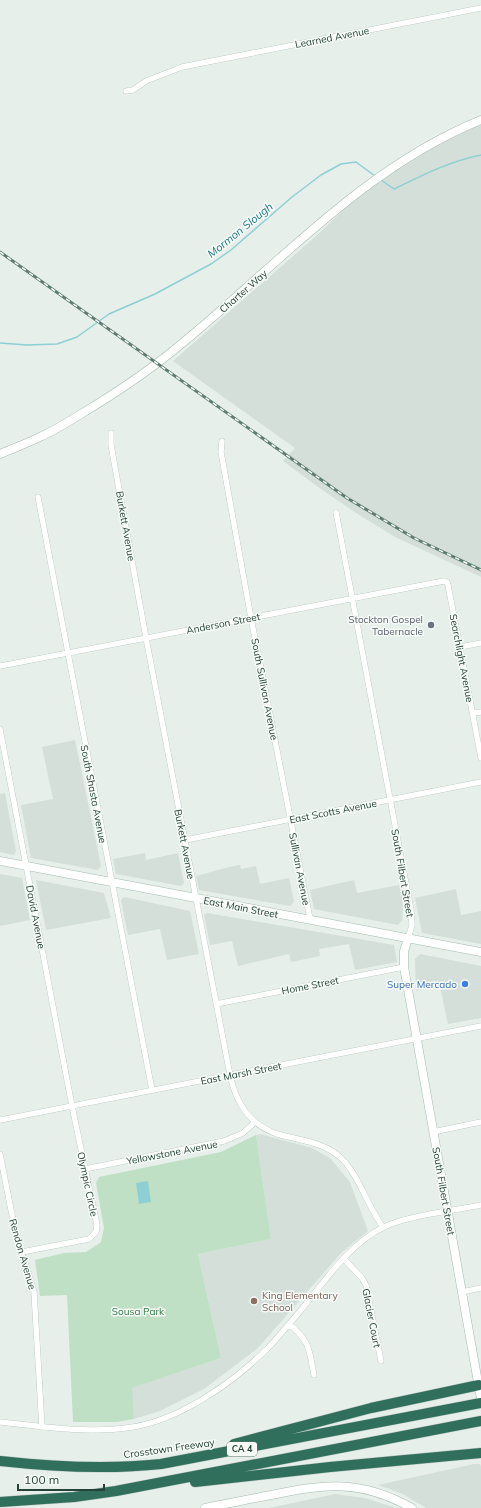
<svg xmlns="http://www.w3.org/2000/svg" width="481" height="1508" font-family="Mulish,sans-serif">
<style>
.built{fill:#d4dfd9}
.green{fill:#bfe0c5}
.water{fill:#8ecfd4}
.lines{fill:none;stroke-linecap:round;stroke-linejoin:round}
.stream{stroke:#8ecfd4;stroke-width:1.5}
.street-casing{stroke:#a8b8b1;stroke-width:6}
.secondary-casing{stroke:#a4bbb1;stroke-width:9}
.highway-casing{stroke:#c2cac7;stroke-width:11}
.street{stroke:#fff;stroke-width:5.5}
.secondary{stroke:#fff;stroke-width:8}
.highway{stroke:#2f6f5c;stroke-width:10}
.rail-casing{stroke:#5f7d72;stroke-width:3}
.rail{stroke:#f7fbf8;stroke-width:1.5;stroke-dasharray:4.5;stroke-linecap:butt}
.worship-dot{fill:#6b7280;stroke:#f7fbf8;stroke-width:1.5}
.shop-dot{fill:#3f7fe0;stroke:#f7fbf8;stroke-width:1.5}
.education-dot{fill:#8d6e63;stroke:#f7fbf8;stroke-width:1.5}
.labels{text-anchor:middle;stroke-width:3;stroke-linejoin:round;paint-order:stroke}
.shield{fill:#f7fbf8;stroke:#637a71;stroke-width:1}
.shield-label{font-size:9px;font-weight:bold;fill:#244237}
.street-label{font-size:10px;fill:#244237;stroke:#f7fbf8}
.worship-label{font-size:10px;fill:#5b616d;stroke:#f7fbf8;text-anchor:end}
.shop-label{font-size:10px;fill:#366cbe;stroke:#f7fbf8;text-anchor:end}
.education-label{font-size:10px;fill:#785e54;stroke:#f7fbf8;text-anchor:start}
.park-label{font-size:10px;fill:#2d7a44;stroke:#f7fbf8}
.water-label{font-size:11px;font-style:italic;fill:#1c7880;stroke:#f7fbf8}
</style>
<rect width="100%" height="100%" fill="#e6efea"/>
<path class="built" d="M 481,119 L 481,577 L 395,537 L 353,511 L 318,487 L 283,461 L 295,448 L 173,361 L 315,237 L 373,182 Z
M 75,740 L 101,866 L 98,870 L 31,858 L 21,805 L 53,799 L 42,747 Z
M 5,793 L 16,851 L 14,855 L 0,852 L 0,794 Z
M 145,853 L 146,860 L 178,853 L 184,883 L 181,886 L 116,874 L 113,859 Z
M 240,865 L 241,869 L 256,866 L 260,884 L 289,878 L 294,902 L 290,906 L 199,890 L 196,876 L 229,867 Z
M 0,874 L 22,878 L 30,920 L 0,926 Z
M 36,880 L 104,893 L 111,918 L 46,930 Z
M 354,880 L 357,893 L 399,885 L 403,902 L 402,920 L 398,925 L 314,909 L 310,890 Z
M 456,889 L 461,915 L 481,911 L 481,944 L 422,933 L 415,898 Z
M 124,897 L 190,911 L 199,954 L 167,960 L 160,929 L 128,935 L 121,900 Z
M 207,913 L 394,945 L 397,962 L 355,970 L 349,944 L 319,949 L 320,956 L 291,962 L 289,954 L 238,966 L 232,941 L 210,945 L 204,915 Z
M 420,954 L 481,966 L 481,1018 L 448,1024 L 440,986 L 416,991 L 415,959 Z
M 260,1134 L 312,1148 L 330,1158 L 350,1182 L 368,1231 L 342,1252 L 258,1348 L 204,1389 L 160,1411 L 134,1419 L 131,1388 L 221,1358 L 198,1254 L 271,1239 L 256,1135 Z
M 474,1464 L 480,1464 L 481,1467 L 481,1508 L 426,1508 L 403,1494 L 378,1485 Z
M 335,1494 L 365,1498 L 396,1508 L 269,1508 Z"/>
<path class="green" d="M 256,1135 L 271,1239 L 198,1254 L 221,1358 L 132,1388 L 134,1419 L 117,1422 L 73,1422 L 67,1295 L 40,1296 L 35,1260 L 64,1253 L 86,1252 L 101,1242 L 104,1228 L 96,1183 L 99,1177 L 221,1152 Z"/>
<path class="water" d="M 148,1181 L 151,1202 L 139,1204 L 136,1183 Z"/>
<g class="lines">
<path class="stream" d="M 381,180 L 394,189 C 421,176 450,161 481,155
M 0,343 L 27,345 L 57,344 L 77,337 L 109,314 L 155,294 L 211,264 L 231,250 L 292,197 L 321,175 L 341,164 L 356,162 L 375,176"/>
<defs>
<path id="street" d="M 126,91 L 133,90 L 146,81 L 182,67 L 481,8
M 111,433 L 111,445 L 146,638 L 230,1075 C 236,1103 249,1124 277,1134 C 288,1137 299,1139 310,1142 C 321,1145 331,1149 340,1157 C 358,1173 368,1207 383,1227
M 222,441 L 221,452 L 251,618 L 310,919
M 38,497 L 152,1090
M 336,512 L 411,910 L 412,925 L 408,939
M 460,647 L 481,643
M 0,666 L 444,581 L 447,582 L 448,585 L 481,758
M 473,713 L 481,712
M 0,729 L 72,1106 L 97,1225 L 96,1232 L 89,1239 L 22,1252
M 185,840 L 481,782
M 216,1004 L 404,967
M 0,1120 L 481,1026
M 433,1132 L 481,1122
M 0,1154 L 16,1235 L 34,1292 L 42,1427
M 85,1169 L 224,1141 L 243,1133 L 255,1122
M 344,1259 L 362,1278 L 366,1285 L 381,1361
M 462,1292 L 481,1288
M 289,1324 C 310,1341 309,1349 314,1375
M 0,1422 C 44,1427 89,1434 133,1427 C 182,1419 235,1381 269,1347 C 280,1335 291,1322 301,1310 C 324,1282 350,1243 384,1227 C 409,1215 453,1211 481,1205"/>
<path id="secondary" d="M 0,454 C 14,448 28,443 42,436 C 55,430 68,422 81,414 C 116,393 149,371 180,345 C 277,266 363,168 481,120
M 0,861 L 481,952
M 408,939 L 404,951 L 404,967 L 481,1399
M 205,1508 C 227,1504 249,1499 271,1495 C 326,1484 360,1479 412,1508"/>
<path id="highway" d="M 234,1444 L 371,1408 L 479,1385
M 0,1461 C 54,1467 106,1470 161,1464 L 481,1403
M 195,1482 L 330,1467 L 481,1453
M 0,1502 L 74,1497 L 116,1491 L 481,1421"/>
</defs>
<use href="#street" class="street-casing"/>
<use href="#secondary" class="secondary-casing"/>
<use href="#highway" class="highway-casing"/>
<use href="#street" class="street"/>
<use href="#secondary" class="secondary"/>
<use href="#highway" class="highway"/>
<defs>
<path id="rail" d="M 0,252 L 347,498 L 414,538 L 481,570"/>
</defs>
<use href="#rail" class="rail-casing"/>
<use href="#rail" class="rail"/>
</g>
<circle class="worship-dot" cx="431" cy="625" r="4"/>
<circle class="shop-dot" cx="465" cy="984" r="4"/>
<circle class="education-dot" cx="254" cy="1301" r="4"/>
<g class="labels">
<rect class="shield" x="227" y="1442" width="30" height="14" rx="3"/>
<g class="shield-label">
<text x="242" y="1452">CA 4</text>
</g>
<g class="street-label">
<text transform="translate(332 37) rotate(-11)" y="4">Learned Avenue</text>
<text transform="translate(243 291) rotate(-41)" y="4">Charter Way</text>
<text transform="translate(126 526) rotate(80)" y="4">Burkett Avenue</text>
<text transform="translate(223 623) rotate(-11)" y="4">Anderson Street</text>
<text transform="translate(462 658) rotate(79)" y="4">Searchlight Avenue</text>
<text transform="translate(265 689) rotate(79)" y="4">South Sullivan Avenue</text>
<text transform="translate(94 794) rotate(79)" y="4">South Shasta Avenue</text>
<text transform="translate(333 811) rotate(-11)" y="4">East Scotts Avenue</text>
<text transform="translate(185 844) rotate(79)" y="4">Burkett Avenue</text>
<text transform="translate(300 869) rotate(79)" y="4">Sullivan Avenue</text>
<text transform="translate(403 873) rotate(80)" y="4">South Filbert Street</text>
<text transform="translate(241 907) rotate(11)" y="4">East Main Street</text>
<text transform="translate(36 917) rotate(79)" y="4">David Avenue</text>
<text transform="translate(310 985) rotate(-11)" y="4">Home Street</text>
<text transform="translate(241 1073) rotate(-11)" y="4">East Marsh Street</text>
<text transform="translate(172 1152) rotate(-11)" y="4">Yellowstone Avenue</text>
<text transform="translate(88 1184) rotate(78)" y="4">Olympic Circle</text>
<text transform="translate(444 1191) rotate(80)" y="4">South Filbert Street</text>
<text transform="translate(23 1254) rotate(74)" y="4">Rendon Avenue</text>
<text transform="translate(372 1318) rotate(79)" y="4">Glacier Court</text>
<text transform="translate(169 1448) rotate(-8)" y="4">Crosstown Freeway</text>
</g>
<g class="worship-label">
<text x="423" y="623">Stockton Gospel<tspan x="423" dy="12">Tabernacle</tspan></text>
</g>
<g class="shop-label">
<text x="457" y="988">Super Mercado</text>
</g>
<g class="education-label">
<text x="262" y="1299">King Elementary<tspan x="262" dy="12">School</tspan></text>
</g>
<g class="park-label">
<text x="138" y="1315">Sousa Park</text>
</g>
<g class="water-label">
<text transform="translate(240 230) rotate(-39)" y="4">Mormon Slough</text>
</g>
</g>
<path d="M18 1484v6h86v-6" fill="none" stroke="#244237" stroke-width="2"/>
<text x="24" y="1484" font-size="12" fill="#244237" stroke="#f7fbf8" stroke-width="3" paint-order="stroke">100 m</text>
</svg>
